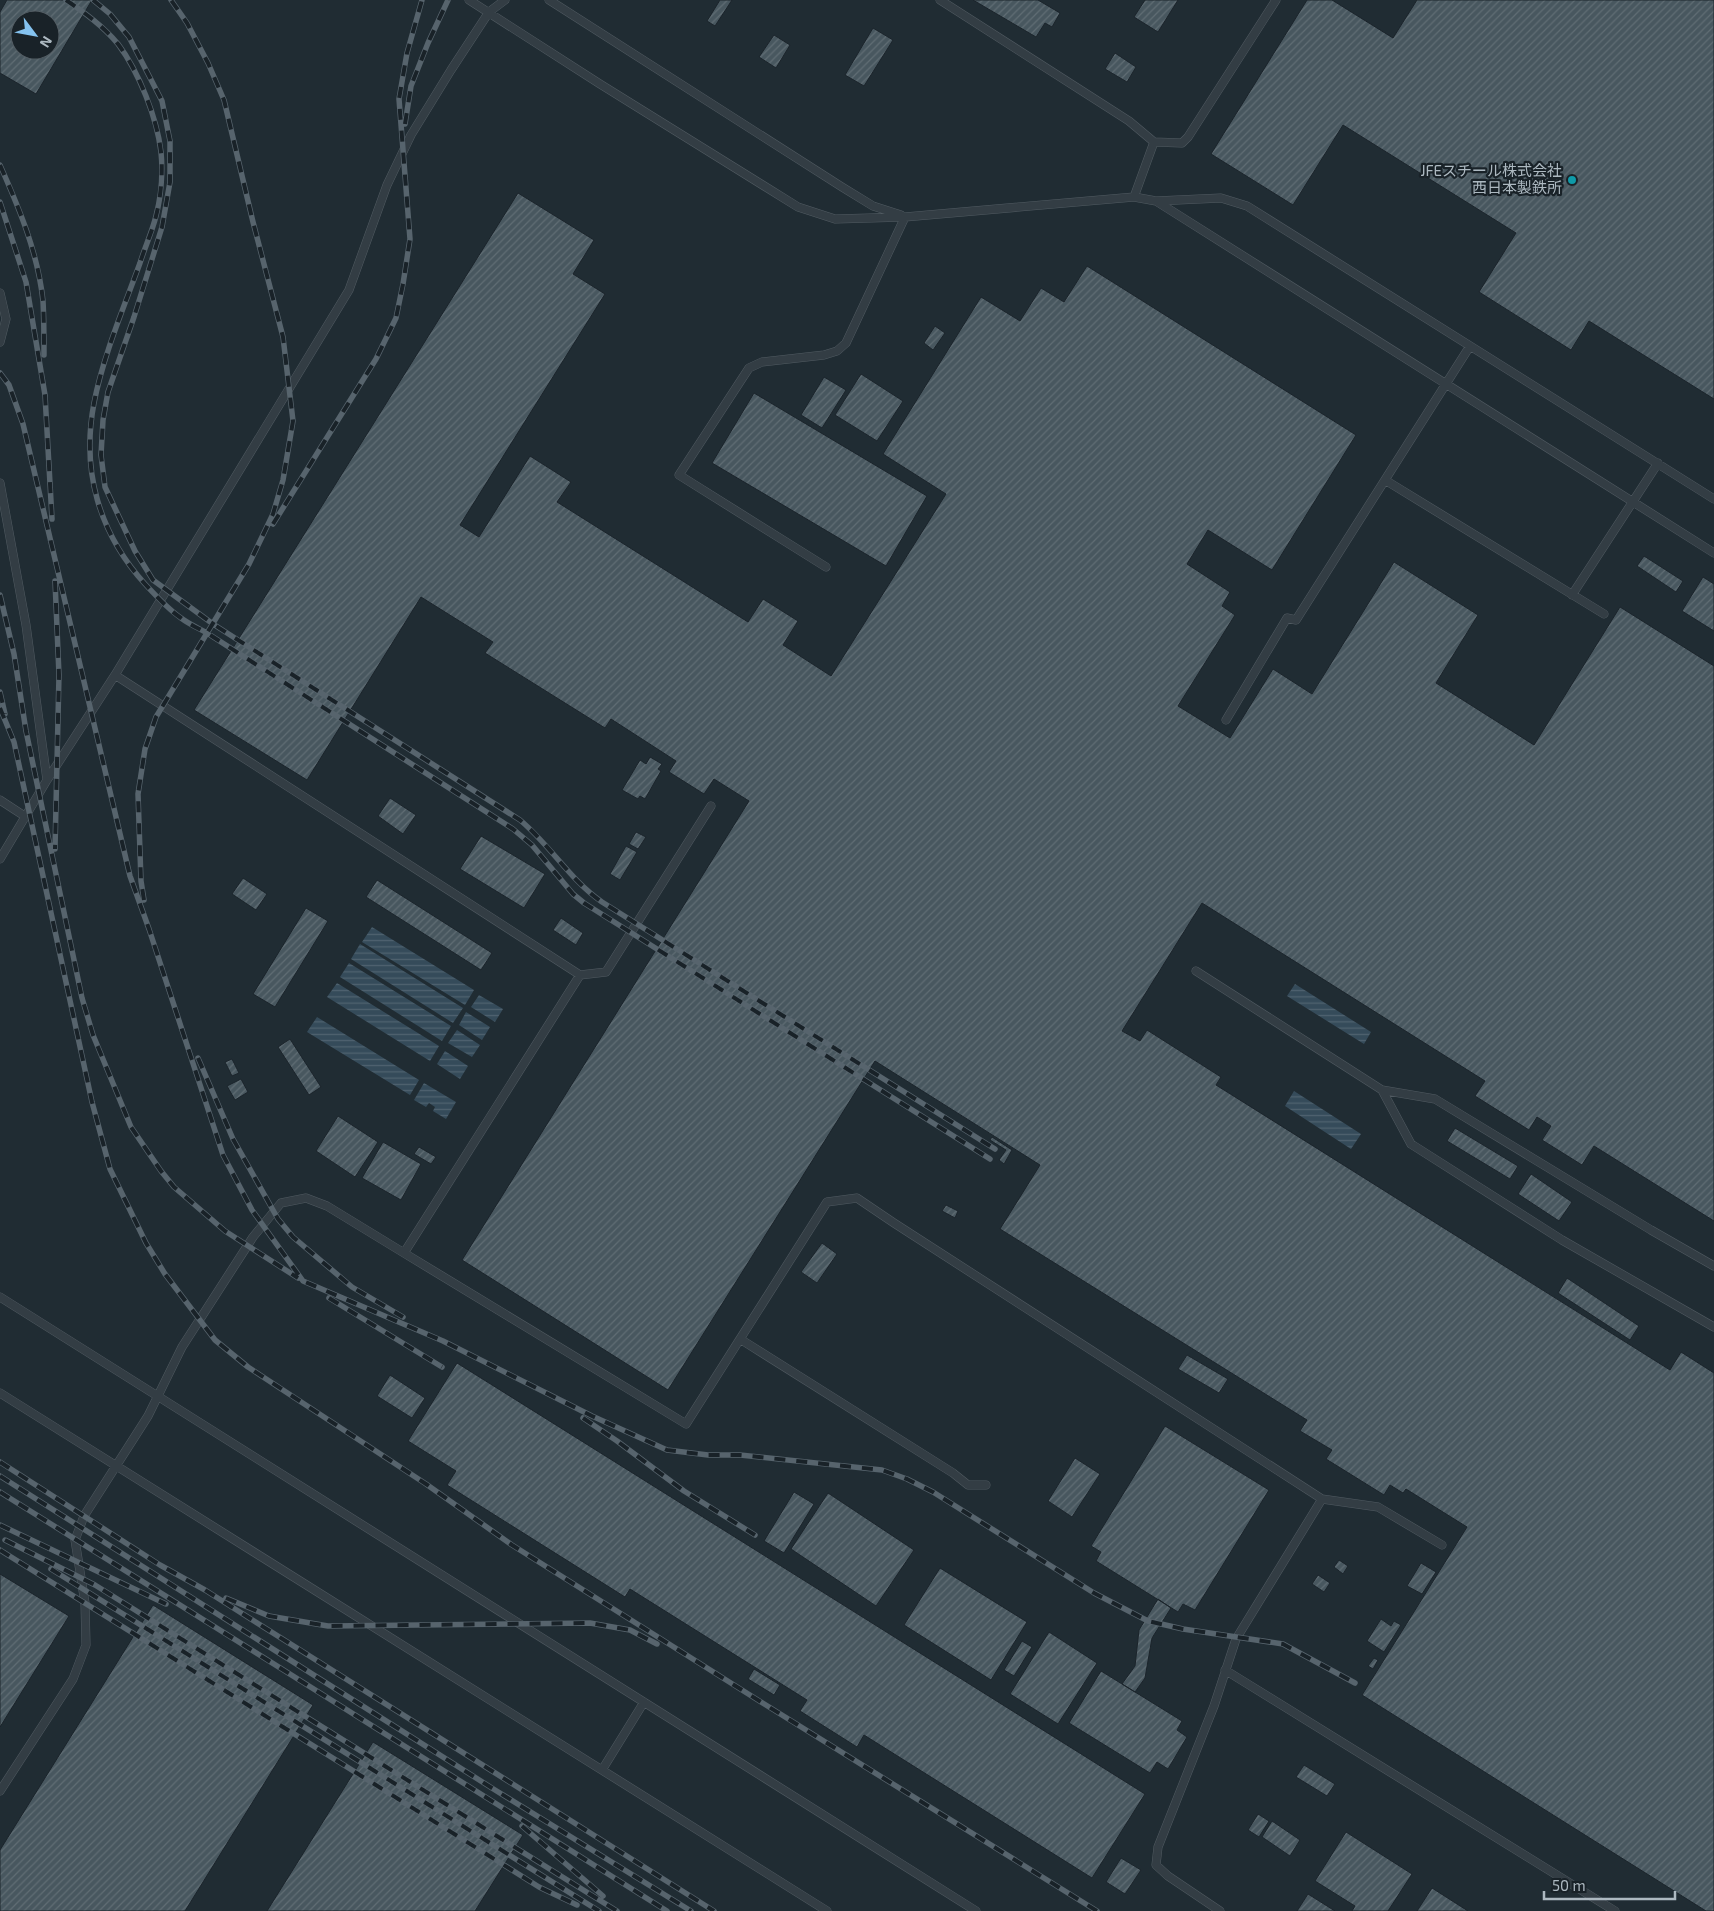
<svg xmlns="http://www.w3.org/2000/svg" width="1714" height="1911" font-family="'Exo 2','Noto Sans JP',sans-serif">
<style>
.water{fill:url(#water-rules)}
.building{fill:url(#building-hatch);stroke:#1b242b;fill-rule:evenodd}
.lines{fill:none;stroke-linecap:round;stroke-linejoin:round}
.service-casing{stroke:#515b62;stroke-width:9}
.service{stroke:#333d44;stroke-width:8}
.rail-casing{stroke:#57646d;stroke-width:5.5}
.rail{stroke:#192228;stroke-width:4;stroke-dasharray:11;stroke-linecap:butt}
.culture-dot{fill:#0f9aa8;stroke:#192228;stroke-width:2}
.labels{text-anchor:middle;stroke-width:4.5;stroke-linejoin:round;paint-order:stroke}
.poi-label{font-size:15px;fill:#adb9c1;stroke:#192228;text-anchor:end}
</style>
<defs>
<pattern id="water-rules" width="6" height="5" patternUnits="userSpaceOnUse" patternTransform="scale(1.25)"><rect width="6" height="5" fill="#354b5a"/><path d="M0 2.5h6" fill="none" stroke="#506370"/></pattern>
<pattern id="building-hatch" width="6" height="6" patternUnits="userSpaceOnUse" patternTransform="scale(1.25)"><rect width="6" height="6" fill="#48575f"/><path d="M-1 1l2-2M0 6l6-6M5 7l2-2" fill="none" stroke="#606d74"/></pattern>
</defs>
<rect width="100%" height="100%" fill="#202c33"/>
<path class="water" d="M 372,927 L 474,990 L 465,1005 L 362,942 Z
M 360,944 L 463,1008 L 453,1023 L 351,959 Z
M 349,963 L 451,1026 L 442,1041 L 340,977 Z
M 337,983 L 439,1046 L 430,1061 L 327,997 Z
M 1295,984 L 1371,1032 L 1364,1044 L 1287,996 Z
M 479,995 L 503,1009 L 495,1022 L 471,1007 Z
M 466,1012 L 490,1027 L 482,1040 L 459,1025 Z
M 317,1017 L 419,1080 L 410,1095 L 307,1032 Z
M 457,1030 L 480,1045 L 472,1057 L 448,1043 Z
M 445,1051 L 468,1066 L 460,1079 L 437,1064 Z
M 424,1083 L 456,1102 L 446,1119 L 433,1111 L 435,1107 L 429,1103 L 426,1107 L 414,1100 Z
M 1294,1091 L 1361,1134 L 1351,1149 L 1285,1106 Z"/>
<path class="building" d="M 7,0 L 92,0 L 36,94 L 0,73 L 0,12 ZM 20,20 L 50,20 L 50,50 L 20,50 Z
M 720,0 L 732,0 L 715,26 L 707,21 Z
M 973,0 L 1038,0 L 1060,13 L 1052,27 L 1045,23 L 1036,37 Z
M 1145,0 L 1178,0 L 1158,32 L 1134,17 Z
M 1307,0 L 1332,0 L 1393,38 L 1417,0 L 1714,0 L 1714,399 L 1589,321 L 1571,350 L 1479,292 L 1516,233 L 1343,125 L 1293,205 L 1211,154 Z
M 873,28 L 893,40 L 864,86 L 845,75 Z
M 774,35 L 790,45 L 776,68 L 759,57 Z
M 1115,53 L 1136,67 L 1127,82 L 1105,69 Z
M 518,193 L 594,240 L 573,274 L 605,294 L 460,525 L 479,537 L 530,456 L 571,482 L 557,502 L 748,622 L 763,599 L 798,621 L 783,645 L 831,676 L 946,494 L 883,454 L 981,297 L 1020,321 L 1041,288 L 1064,302 L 1087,266 L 1356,435 L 1272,570 L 1208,530 L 1187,564 L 1230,592 L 1222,606 L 1235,615 L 1178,706 L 1230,738 L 1273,669 L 1312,694 L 1394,562 L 1478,615 L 1436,683 L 1534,745 L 1620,607 L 1714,666 L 1714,1221 L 1594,1146 L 1582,1165 L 1542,1140 L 1551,1126 L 1537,1117 L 1529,1130 L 1475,1096 L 1485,1081 L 1202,903 L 1122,1031 L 1140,1041 L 1147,1030 L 1221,1077 L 1216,1085 L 1670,1370 L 1681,1352 L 1714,1373 L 1714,1911 L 1706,1911 L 1362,1695 L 1467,1527 L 1406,1489 L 1403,1493 L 1390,1485 L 1384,1495 L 1326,1459 L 1332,1450 L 1300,1431 L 1307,1420 L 1000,1229 L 1040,1165 L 875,1061 L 668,1390 L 462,1260 L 749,801 L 714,779 L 704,794 L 669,772 L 676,761 L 611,719 L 605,728 L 485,653 L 493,642 L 421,597 L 307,780 L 194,710 Z
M 935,326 L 945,333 L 933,350 L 924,343 Z
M 861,374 L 903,401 L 877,441 L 835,415 Z
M 824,377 L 846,390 L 822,428 L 801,415 Z
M 754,393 L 927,496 L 886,566 L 712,463 Z
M 1644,556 L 1683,581 L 1676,592 L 1637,566 Z
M 1703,577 L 1714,584 L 1714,631 L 1682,611 Z
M 650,757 L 662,764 L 658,769 L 661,771 L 645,799 L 640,796 L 638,799 L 622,790 L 640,760 L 646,764 Z
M 390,798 L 416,815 L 403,834 L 378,816 Z
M 636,832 L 646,837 L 638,849 L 629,844 Z
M 481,836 L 545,874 L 524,908 L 460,869 Z
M 626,846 L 637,852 L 620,880 L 610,874 Z
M 243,878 L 267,894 L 256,910 L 232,894 Z
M 377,880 L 492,953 L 481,970 L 366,897 Z
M 306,908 L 328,921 L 275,1007 L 253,994 Z
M 561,918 L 583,933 L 576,945 L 553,930 Z
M 290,1039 L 321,1087 L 309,1095 L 278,1047 Z
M 232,1059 L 239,1073 L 232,1076 L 225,1062 Z
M 241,1079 L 248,1092 L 235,1100 L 227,1086 Z
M 338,1116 L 378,1142 L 355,1177 L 316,1151 Z
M 1455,1128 L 1518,1166 L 1510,1179 L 1447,1141 Z
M 992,1137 L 1012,1150 L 1004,1164 L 999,1160 L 1006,1150 L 990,1140 Z
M 383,1142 L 421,1164 L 401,1200 L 362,1178 Z
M 419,1147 L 436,1157 L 431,1164 L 414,1154 Z
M 1531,1174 L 1572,1202 L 1559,1221 L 1518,1194 Z
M 946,1205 L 958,1211 L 955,1218 L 942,1211 Z
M 822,1243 L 837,1254 L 817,1283 L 801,1272 Z
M 1567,1278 L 1639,1326 L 1630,1340 L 1558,1293 Z
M 1187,1355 L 1228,1379 L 1219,1393 L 1178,1369 Z
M 457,1363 L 1145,1794 L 1092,1878 L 864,1735 L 857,1747 L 800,1711 L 807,1700 L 630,1589 L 625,1597 L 447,1485 L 456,1471 L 408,1441 Z
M 390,1375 L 425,1398 L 412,1418 L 377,1396 Z
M 1165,1426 L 1269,1490 L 1195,1610 L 1183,1604 L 1178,1612 L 1096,1561 L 1101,1552 L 1091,1546 Z
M 1075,1458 L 1100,1474 L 1072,1517 L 1048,1501 Z
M 794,1492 L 814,1504 L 784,1553 L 764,1541 Z
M 828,1493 L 914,1550 L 876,1606 L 791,1549 Z
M 1339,1560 L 1348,1566 L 1343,1574 L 1334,1567 Z
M 1421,1563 L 1436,1572 L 1422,1594 L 1407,1586 Z
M 940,1568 L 1027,1622 L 991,1680 L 904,1625 Z
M 0,1574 L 69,1616 L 0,1727 Z
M 1318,1575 L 1330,1583 L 1324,1592 L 1312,1584 Z
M 1158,1599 L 1171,1608 L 1152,1638 L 1145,1678 L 1135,1692 L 1122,1684 L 1135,1666 L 1139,1630 Z
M 153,1605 L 313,1705 L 185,1911 L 0,1911 L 0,1850 Z
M 1381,1619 L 1391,1626 L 1394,1621 L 1401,1625 L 1384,1652 L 1367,1641 Z
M 1049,1632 L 1097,1663 L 1058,1724 L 1010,1694 Z
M 1022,1641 L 1032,1647 L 1014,1676 L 1004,1670 Z
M 1374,1658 L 1378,1660 L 1373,1669 L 1368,1666 Z
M 754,1669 L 780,1685 L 774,1695 L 748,1679 Z
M 1101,1671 L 1182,1721 L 1177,1730 L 1187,1737 L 1168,1769 L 1157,1762 L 1150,1773 L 1069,1723 Z
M 373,1742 L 523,1835 L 475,1911 L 267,1911 Z
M 1304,1765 L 1335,1784 L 1327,1796 L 1296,1777 Z
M 1258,1814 L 1269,1821 L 1259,1837 L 1248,1830 Z
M 1272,1821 L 1300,1840 L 1290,1856 L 1262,1837 Z
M 1346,1832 L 1412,1874 L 1388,1911 L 1352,1911 L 1355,1906 L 1315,1881 Z
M 1121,1858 L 1141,1870 L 1125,1894 L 1106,1882 Z
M 1432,1888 L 1468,1911 L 1417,1911 Z
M 1308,1894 L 1335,1911 L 1297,1911 Z"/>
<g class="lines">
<defs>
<path id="service" d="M 469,0 L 600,84 L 798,207 L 835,219 L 905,217 L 1134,197 L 1156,201 L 1221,198 L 1247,206 L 1714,499
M 549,0 L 842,187 L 873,206 L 901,215
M 940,0 L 1129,121 L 1154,142 L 1134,197
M 1154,142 L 1182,143 L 1188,137 L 1276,0
M 1156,201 L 1714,553
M 0,293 L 6,319 L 0,342
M 1385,480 L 1604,614
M 0,483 L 26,625 L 47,780
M 826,567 L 679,475 L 749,368 L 762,362 L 824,355 L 837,351 L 846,343 L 905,217
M 1572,595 L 1658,463
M 1226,720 L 1287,618 L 1296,620 L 1470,346
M 0,800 L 26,817
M 0,859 L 47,780 L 115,675 L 349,290 L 387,185 L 411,135 L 451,70 L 489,12 L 505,0
M 1196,971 L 1382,1090 L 1435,1099 L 1651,1230 L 1714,1266
M 580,975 L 606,972 L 711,806
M 1382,1090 L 1411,1144 L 1562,1240 L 1714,1327
M 404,1253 L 686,1424 L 827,1202 L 857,1198 L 894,1223 L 1322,1499 L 1236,1639 L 1214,1706 L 1158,1847 L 1156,1865 L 1168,1876 L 1220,1911
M 0,1297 L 976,1911
M 740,1339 L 953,1473 L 968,1485 L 986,1485
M 0,1393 L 827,1911
M 1322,1499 L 1378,1507 L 1442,1545
M 1225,1670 L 1615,1911
M 602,1770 L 644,1702
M 0,1791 L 73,1679 L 86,1645 L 85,1603 L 75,1540 L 84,1516 L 148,1416 L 182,1347 L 253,1237 L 281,1203 L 306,1198 L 327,1206 L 404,1253 L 580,975 L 115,675"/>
</defs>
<use href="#service" class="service-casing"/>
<use href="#service" class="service"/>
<defs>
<path id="rail" d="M 66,0 C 85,13 103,26 118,44 C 139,72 157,118 161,152 C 163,172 161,197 156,216 C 152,232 145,247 140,263 C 124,307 103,356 94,403 C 81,471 99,533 145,584 C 156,596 168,609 181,618 C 189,624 198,628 207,633 L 513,829 L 532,845 L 573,894 L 584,903 L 990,1159
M 93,0 L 110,14 L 129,37 L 162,101 L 170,141 L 170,182 L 162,227 L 134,317 L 108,392 L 103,420 L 101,455 L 105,487 L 135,551 L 153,580 L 213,624 L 520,820 C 550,845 570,880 602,902 L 995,1149
M 405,124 L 411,86 L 428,43 L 448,0
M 0,165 C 19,208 38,253 43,301 C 44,319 44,337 44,355
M 0,202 L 26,282 L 45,395 L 52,519
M 0,373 L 9,385 L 23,424 L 130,876 L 149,929 L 223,1155 L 252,1210 L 303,1281 L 443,1341 L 592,1416 L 667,1450 L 708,1455 L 740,1455 L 882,1470 L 907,1479 L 933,1492 L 1094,1593 L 1148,1621 L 1183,1629 L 1283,1644 L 1355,1683
M 273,524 L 376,359 L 396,318 L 403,284 L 410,239 L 399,99 L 407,53 L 422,0
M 55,581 L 59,675 L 55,849
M 0,595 L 14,654 L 26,731 L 82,998 L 93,1035 L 131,1127 L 161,1171 L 174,1187 L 225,1231 L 298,1278
M 0,692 L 5,714
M 0,708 L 14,742 L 92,1102 L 110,1169 L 146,1243 L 165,1274 L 215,1340 L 248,1367 L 426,1484 L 512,1545 L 761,1702 L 1097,1911
M 144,900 L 141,881 L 138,794 L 145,749 L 156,717 L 249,564 L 273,514 L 283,480 L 293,421 L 283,337 L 253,222 L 224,100 L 208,63 L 187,23 L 171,0
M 198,1058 L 233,1139 L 278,1219 L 293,1237 L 352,1287 L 403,1317
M 329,1298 L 442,1367
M 583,1418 L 617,1441 L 684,1491 L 755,1535
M 0,1462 L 160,1565 L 205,1590 L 714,1911
M 0,1476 L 495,1790 L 691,1911
M 0,1492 L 667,1911
M 0,1525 L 166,1604
M 5,1540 L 95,1585 L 617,1911
M 0,1550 L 539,1887 L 577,1905
M 51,1569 L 599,1911
M 226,1598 L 269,1616 L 328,1626 L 590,1623 L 630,1630 L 657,1644
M 522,1826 L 603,1896"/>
</defs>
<use href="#rail" class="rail-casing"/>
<use href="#rail" class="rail"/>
</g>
<circle class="culture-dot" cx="1572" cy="180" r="5"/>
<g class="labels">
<g class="poi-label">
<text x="1562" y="176">JFEスチール株式会社<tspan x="1562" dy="17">西日本製鉄所</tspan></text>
</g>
</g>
<g transform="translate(35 35) rotate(122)"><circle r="24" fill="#192228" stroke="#545e65"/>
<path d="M0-4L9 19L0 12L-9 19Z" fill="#84c2ef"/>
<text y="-8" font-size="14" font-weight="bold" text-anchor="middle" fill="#adb9c1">N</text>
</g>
<path d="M1544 1891v8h131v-8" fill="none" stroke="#adb9c1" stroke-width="2.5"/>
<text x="1552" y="1891" font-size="15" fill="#adb9c1" stroke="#192228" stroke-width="4" paint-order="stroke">50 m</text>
</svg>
